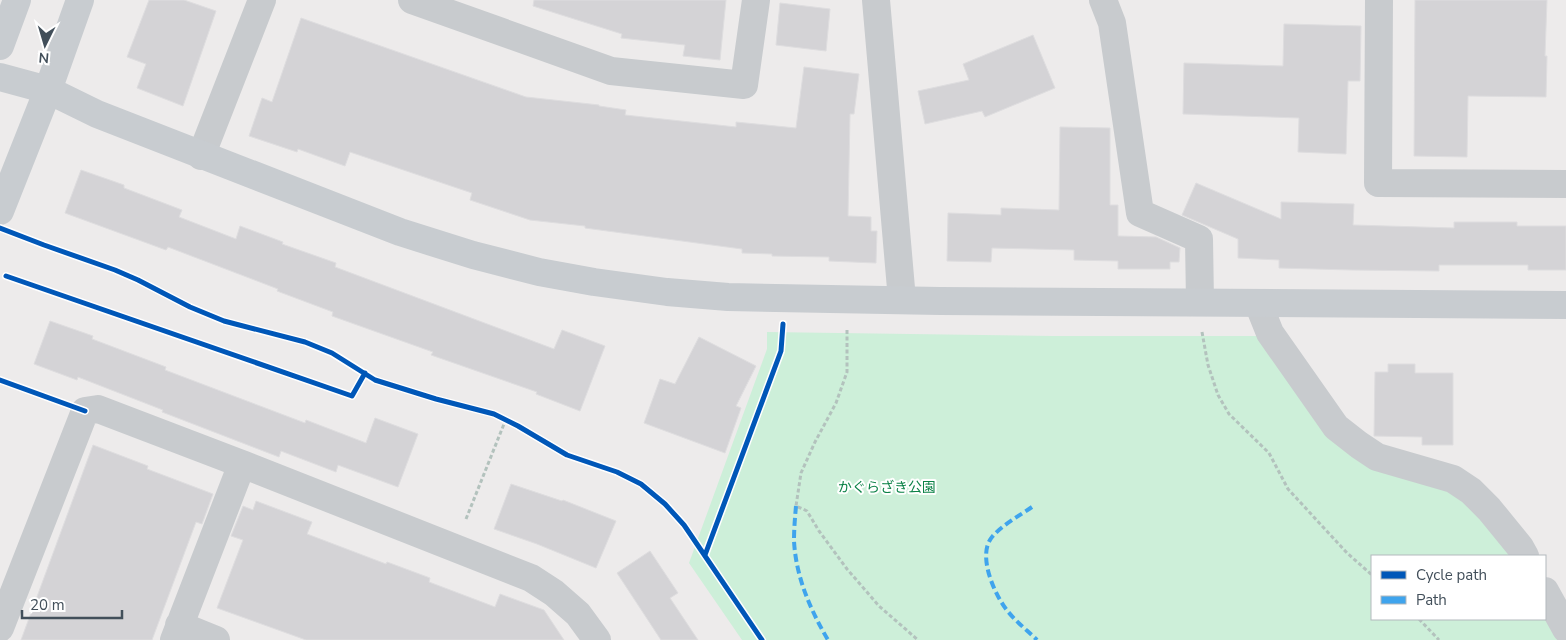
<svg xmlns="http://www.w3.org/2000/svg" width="1566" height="640" font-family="'Nunito Sans','Noto Sans JP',sans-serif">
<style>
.green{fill:#cdefd9}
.building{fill:#d4d3d6;stroke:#dedddf}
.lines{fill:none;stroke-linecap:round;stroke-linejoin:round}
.path{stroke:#b3c2bd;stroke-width:3;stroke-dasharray:4 2.5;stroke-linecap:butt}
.street{stroke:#c8cbce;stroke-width:28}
.secondary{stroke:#c8ccd0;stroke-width:28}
.quiet{stroke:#3fa4ed;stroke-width:4;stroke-dasharray:8 4;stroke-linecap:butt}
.cycleway-casing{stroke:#fff;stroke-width:8}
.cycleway{stroke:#0057b8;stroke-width:5}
.labels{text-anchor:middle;stroke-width:4;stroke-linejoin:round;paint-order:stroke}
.park-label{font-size:14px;fill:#0c8247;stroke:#fff}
</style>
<rect width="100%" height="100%" fill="#edebeb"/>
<path class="green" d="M 767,332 L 1053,336 L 1265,336 L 1309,403 L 1449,490 L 1479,515 L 1513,556 L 1372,556 L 1372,619 L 1545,619 L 1558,640 L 742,640 L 689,563 L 767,349 Z"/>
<path class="building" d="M 149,0 L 184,0 L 216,11 L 183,106 L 137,88 L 146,64 L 127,57 Z
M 534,0 L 726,0 L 720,60 L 683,56 L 685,45 L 621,38 L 622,34 L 533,6 Z
M 1415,0 L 1547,0 L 1545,56 L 1547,56 L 1546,97 L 1468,96 L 1467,157 L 1414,156 Z
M 780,3 L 830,9 L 826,51 L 776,45 Z
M 301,18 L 526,97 L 599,105 L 599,106 L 626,110 L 625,115 L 736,127 L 736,122 L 796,128 L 804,67 L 859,74 L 854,114 L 850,114 L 848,216 L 871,217 L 871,231 L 877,231 L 876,263 L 829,261 L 829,257 L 772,256 L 772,254 L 742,253 L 742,249 L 585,228 L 585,226 L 530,220 L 470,200 L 472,193 L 350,152 L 345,166 L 298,149 L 297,152 L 249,136 L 262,98 L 272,102 Z
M 1284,24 L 1361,26 L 1360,81 L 1348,81 L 1346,154 L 1298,152 L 1299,118 L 1183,114 L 1184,63 L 1283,66 Z
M 1033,35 L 1055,88 L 985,117 L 982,111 L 925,124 L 918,91 L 969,80 L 963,64 Z
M 1060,127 L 1110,128 L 1110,205 L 1118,205 L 1118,236 L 1156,237 L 1180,248 L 1179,262 L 1170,262 L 1170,269 L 1118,269 L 1118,261 L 1074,260 L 1074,250 L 992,248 L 991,262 L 947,261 L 948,213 L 1001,215 L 1001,208 L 1059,210 Z
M 81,170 L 124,185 L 124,188 L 182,210 L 179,217 L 236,239 L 240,226 L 283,242 L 282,244 L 336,263 L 335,267 L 554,349 L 562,330 L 605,346 L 580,411 L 536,394 L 537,392 L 431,355 L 433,352 L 332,316 L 333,312 L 277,291 L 278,289 L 168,247 L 166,250 L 65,213 Z
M 1196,183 L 1281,219 L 1281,202 L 1354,204 L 1353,225 L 1454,228 L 1454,222 L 1517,222 L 1517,226 L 1566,226 L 1566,270 L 1528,270 L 1528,265 L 1439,265 L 1439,271 L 1352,270 L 1279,268 L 1279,260 L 1238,258 L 1238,239 L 1182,215 Z
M 50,321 L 93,336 L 92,339 L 166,367 L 165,370 L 305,423 L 306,420 L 366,443 L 375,418 L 418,434 L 398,487 L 338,465 L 336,472 L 281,451 L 279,457 L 162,412 L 163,410 L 78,377 L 77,380 L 34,364 Z
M 699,337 L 756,366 L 736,406 L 741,408 L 725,453 L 644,423 L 660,379 L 675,384 Z
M 1388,364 L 1415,364 L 1415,373 L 1453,373 L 1453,445 L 1422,445 L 1422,437 L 1374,436 L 1375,372 L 1388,372 Z
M 93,445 L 148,466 L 147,469 L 213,494 L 202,524 L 196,522 L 152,640 L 21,640 Z
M 511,484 L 562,501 L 563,500 L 616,521 L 596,568 L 537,544 L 494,529 Z
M 256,501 L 312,522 L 307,534 L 386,564 L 387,562 L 430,578 L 429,582 L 495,607 L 500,594 L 544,610 L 564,640 L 306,640 L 217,608 L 243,540 L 231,536 L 243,506 L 253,510 Z
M 650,551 L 678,593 L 670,598 L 698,640 L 661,640 L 617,573 Z"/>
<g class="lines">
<path class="path" d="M 847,330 L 847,372 L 836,403 L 815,442 L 801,473 L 796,506 L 807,511 L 819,531 L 847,569 L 879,606 L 918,640
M 1202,332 L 1208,365 L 1218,395 L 1229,414 L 1269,453 L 1288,489 L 1347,553 L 1372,575
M 466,519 L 506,419
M 710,543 L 781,351 L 782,329
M 1419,619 L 1439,640"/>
<path class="street" d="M 412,0 L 611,71 L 744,85 L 756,0
M 876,0 L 902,300
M 1103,0 L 1112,23 L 1140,213 L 1199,239 L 1200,302
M 1379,0 L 1378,183 L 1566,184
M 201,156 L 262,0
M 1258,303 L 1270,333 L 1336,427 L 1359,445 L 1377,457 L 1453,479 L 1471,491 L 1489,509 L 1520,547 L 1525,556
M 1545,591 L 1566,629
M 179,625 L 216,640
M 0,628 L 85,411 L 98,409 L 242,464
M 174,640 L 242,464 L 531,578 L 554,593 L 578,614 L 597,640"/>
<path class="secondary" d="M 0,46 L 17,0
M 0,77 L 48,90 L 97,114 L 400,232 L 473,255 L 539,272 L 594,282 L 667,292 L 728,297 L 940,301 L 1566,305
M 0,211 L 48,90 L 80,0"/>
<path class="quiet" d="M 796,506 C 795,517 794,529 794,541 C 796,577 810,609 828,640
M 1032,507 C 1019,516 1002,525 992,537 C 977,555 994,593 1006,609 C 1015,621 1027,630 1037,640"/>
<defs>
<path id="cycleway" d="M 0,228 L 44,245 L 115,270 L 138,280 L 190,307 L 224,321 L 305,342 L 332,353 L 375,380 L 436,399 L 494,414 L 518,426 L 567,455 L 617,472 L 641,484 L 665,504 L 684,525 L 762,640
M 6,276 L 352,396 L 365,373
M 0,380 L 85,411
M 705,555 L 781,351 L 783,324"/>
</defs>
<use href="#cycleway" class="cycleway-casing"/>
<use href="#cycleway" class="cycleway"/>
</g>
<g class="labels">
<g class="park-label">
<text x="887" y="492">かぐらざき公園</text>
</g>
</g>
<rect x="1371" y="555" width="175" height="65" fill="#ffffff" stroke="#b3b9bd"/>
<rect x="1381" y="571" width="25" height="8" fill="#0057b8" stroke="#b3b9bd"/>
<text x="1416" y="580" font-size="15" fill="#424f5a">Cycle path</text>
<rect x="1381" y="596" width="25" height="8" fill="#3fa4ed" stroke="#b3b9bd"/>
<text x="1416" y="605" font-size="15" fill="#424f5a">Path</text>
<g transform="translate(45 45) rotate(185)" stroke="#ffffff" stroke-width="4" paint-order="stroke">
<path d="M0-4L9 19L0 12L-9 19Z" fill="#424f5a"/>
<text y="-8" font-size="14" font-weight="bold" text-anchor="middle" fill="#424f5a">N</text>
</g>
<path d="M22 610v8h100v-8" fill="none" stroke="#424f5a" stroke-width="2.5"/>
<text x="30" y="610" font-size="15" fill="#424f5a" stroke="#ffffff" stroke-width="4" paint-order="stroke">20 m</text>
</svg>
